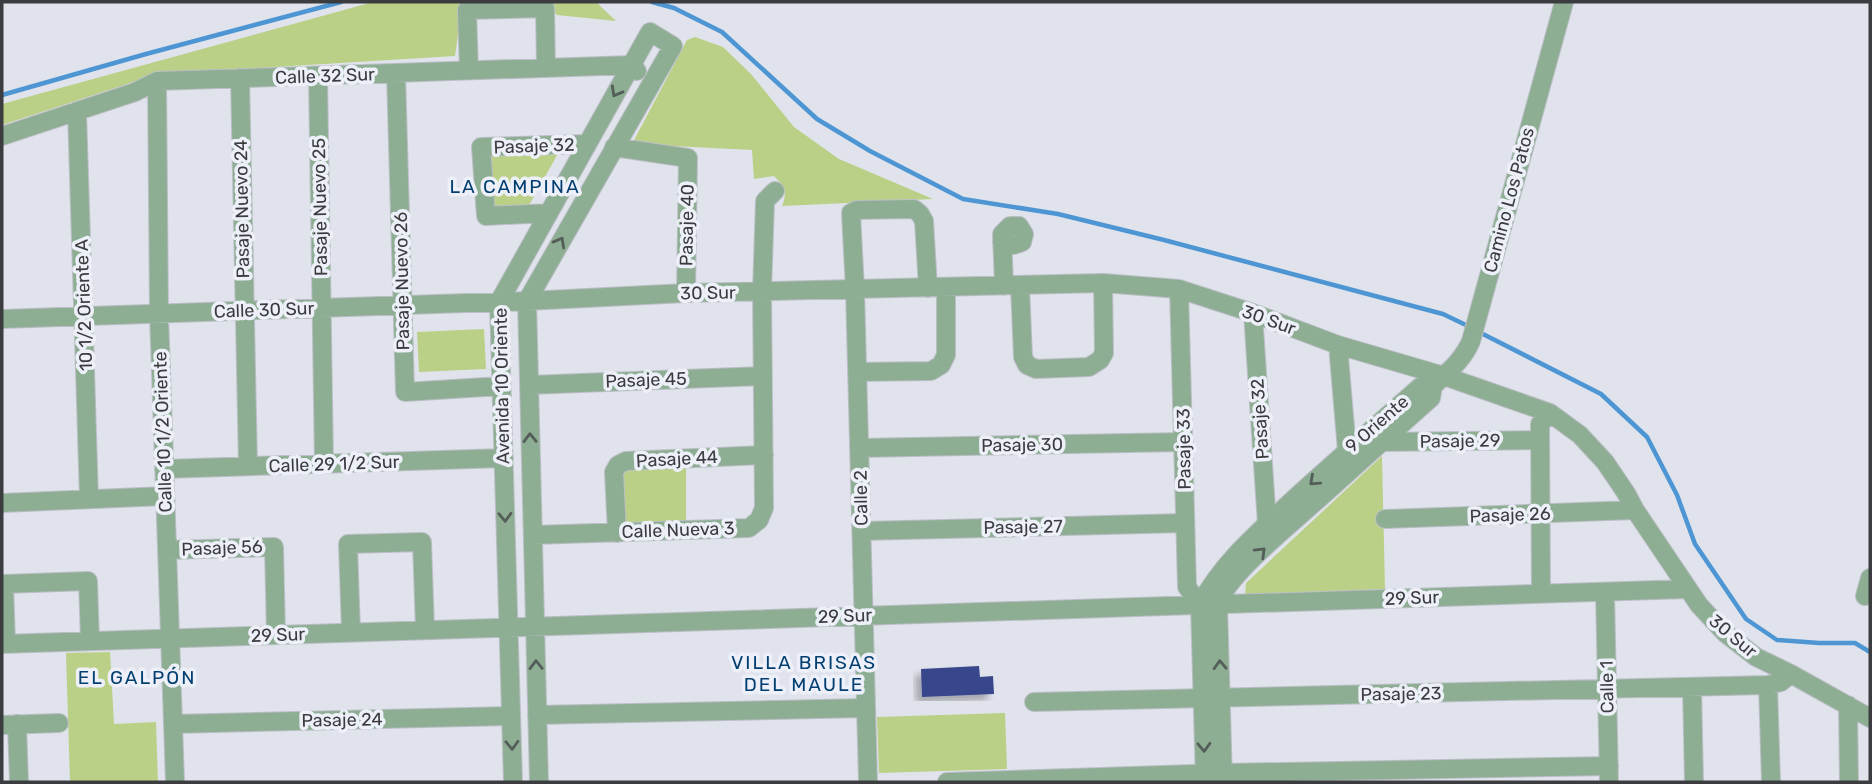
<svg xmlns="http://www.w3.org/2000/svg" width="1872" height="784" font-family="Rubik,sans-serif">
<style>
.green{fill:#bad086}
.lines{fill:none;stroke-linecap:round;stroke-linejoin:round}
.stream{stroke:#4e96d3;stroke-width:4.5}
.building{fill:#39468c;filter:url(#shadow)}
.minor-casing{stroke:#bcbec6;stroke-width:20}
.tertiary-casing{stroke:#bcbec6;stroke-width:20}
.minor{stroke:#8eae94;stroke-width:18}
.tertiary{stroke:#8eae94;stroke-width:18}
.oneway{stroke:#545e58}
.labels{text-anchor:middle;stroke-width:7;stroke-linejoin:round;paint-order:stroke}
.street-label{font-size:18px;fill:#3b3c3f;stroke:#edf0f9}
.neighbourhood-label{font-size:19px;letter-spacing:2px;fill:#023f70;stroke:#edf0f9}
</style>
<defs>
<filter id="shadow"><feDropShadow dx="-6" dy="6" stdDeviation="3.5" flood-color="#0004"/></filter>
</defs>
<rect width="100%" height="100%" fill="#e0e3ec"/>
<path class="green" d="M 373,2 L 517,2 L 462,6 L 455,56 L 158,74 L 2,125 L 2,104 Z
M 544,2 L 596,2 L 616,21 L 557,15 Z
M 695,37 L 723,47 L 751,74 L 794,127 L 839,159 L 933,199 L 782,206 C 788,192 784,186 774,176 L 754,179 L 752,150 L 632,144 L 687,40 Z
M 560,150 L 528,207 L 493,210 L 490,156 Z
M 484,329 L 486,369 L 419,372 L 417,332 Z
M 1382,456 L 1385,589 L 1245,595 L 1246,583 Z
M 686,465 L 686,521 L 622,523 L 620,475 L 623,470 Z
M 110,652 L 114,724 L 156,722 L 158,782 L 70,782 L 66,653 Z
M 1005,713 L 1007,769 L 879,773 L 877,717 Z"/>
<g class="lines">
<path class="stream" d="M 652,2 L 674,8 L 722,32 L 817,119 L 870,151 L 963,199 L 1058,214 L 1164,240 L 1443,314 L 1470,327
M 2,95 L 146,54 L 341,2
M 1477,331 L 1601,394 L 1647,437 L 1677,495 L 1695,544 L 1746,619 L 1777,640 L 1819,643 L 1855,643 L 1870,652"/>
</g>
<path class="building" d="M 979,666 L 980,677 L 993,676 L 994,694 L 922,697 L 921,669 Z"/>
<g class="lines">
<defs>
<path id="minor" d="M 469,71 L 467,10 L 545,8 L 546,68
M 396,73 L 405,392 L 501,386
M 318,76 L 324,464
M 240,78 L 248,466
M 157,81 L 159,314 L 175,782
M 77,111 L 89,499
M 2,136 L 135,92 L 157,81 L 631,65 L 637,71
M 614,147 L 688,158 L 686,293
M 549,213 L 486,216 L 481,147 L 587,144
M 1002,242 C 1009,246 1014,246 1022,242 L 1024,234 L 1019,226 L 1010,226 L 1002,234 L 1004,286
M 1020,286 L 1023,357 L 1027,365 L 1036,369 L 1089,367 L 1100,360 L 1104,353 L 1103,283
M 1179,289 L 1187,587 L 1200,605
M 1253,313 L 1267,524
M 2,319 L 527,301 L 686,293 L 1103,283 L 1179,289 L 1253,313 L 1338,345 L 1444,376 L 1550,413 L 1580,435 L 1605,462 L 1626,493 L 1635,510 L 1699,605 L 1725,633 L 1756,657 L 1791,674 L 1870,718
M 1338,345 L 1347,451
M 858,372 L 931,371 L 941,365 L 946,355 L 946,288
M 529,385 L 763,376
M 1381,442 L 1540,440
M 860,448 L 1184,442
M 164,469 L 504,458
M 2,503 L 165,496
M 1385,519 L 1635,510
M 862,531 L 1185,523
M 617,533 L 614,472 L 618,465 L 626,461 L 764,455
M 533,535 L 749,528 L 759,520 L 764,508 L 762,292 L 765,201 L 775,191
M 167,550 L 274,547 L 276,635
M 1605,592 L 1609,782
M 1541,594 L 1540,424 L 1550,413
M 1865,596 L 1870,578
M 351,632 L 348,544 L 422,542 L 425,630
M 6,643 L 4,584 L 88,581 L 90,641
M 2,644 L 1688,589
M 1768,685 L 1771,782
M 1692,687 L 1694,782
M 1034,702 L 1768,685 L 1781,682 L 1791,674
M 1848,705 L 1849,782
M 537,715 L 866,708
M 17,724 L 19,782
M 173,724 L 511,716
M 2,725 L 59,723
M 513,782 L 499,302 L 650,32 L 673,46 L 527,301 L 539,782
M 868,782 L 855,290 L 851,213 L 857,210 L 914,209 L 920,214 L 924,221 L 928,288
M 947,782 L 1223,773 L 1609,766"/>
<path id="tertiary" d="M 1433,386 C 1448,372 1463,360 1471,341 L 1564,2
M 1205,782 L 1200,605 C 1222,562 1261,530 1296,497 C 1337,460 1379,423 1420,387 L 1433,386 L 1431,398 C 1389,435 1348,473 1306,510 C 1283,531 1227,576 1218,604 L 1223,782"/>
</defs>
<use href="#minor" class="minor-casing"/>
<use href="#tertiary" class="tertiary-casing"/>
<use href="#minor" class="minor"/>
<use href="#tertiary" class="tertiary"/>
</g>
<defs><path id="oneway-chevron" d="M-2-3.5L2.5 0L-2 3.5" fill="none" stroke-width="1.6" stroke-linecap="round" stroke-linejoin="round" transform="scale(1.75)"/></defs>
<g class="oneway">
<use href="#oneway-chevron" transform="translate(616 92) rotate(119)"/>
<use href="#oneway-chevron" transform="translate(560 242) rotate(-61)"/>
<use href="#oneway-chevron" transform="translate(530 438) rotate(-91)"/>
<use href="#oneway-chevron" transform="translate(1314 481) rotate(138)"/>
<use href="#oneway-chevron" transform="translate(505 517) rotate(88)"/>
<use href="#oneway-chevron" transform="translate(1261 552) rotate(-45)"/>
<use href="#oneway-chevron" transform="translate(536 665) rotate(-91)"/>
<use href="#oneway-chevron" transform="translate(1220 665) rotate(-92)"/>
<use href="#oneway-chevron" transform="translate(512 745) rotate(88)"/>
<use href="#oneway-chevron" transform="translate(1204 747) rotate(88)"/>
</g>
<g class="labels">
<g class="street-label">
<text transform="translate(325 76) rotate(-2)" y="6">Calle 32 Sur</text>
<text transform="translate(534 146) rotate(-2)" y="6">Pasaje 32</text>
<text transform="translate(1509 200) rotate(-75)" y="6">Camino Los Patos</text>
<text transform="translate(320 207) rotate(-91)" y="6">Pasaje Nuevo 25</text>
<text transform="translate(242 209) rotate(-91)" y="6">Pasaje Nuevo 24</text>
<text transform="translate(687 225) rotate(-89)" y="6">Pasaje 40</text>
<text transform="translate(402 281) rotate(-91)" y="6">Pasaje Nuevo 26</text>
<text transform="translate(708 293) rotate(-1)" y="6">30 Sur</text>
<text transform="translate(84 305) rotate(-92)" y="6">10 1/2 Oriente A</text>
<text transform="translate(264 310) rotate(-2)" y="6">Calle 30 Sur</text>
<text transform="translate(1269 320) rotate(20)" y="6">30 Sur</text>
<text transform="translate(646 380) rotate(-2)" y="6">Pasaje 45</text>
<text transform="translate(502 386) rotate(-91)" y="6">Avenida 10 Oriente</text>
<text transform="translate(1260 419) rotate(-94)" y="6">Pasaje 32</text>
<text transform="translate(1377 424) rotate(-41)" y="6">9 Oriente</text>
<text transform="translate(163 432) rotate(-92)" y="6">Calle 10 1/2 Oriente</text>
<text transform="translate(1460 441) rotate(-1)" y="6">Pasaje 29</text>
<text transform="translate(1022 445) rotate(-1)" y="6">Pasaje 30</text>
<text transform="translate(1184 449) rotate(-91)" y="6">Pasaje 33</text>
<text transform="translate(677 459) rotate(-3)" y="6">Pasaje 44</text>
<text transform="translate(334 464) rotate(-2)" y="6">Calle 29 1/2 Sur</text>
<text transform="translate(861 498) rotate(-91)" y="6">Calle 2</text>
<text transform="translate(1510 515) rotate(-2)" y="6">Pasaje 26</text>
<text transform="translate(1023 527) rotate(-1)" y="6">Pasaje 27</text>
<text transform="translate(678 530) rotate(-2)" y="6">Calle Nueva 3</text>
<text transform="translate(222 548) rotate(-2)" y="6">Pasaje 56</text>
<text transform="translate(1412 598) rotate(-2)" y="6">29 Sur</text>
<text transform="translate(845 616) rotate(-2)" y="6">29 Sur</text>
<text transform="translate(278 635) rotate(-2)" y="6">29 Sur</text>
<text transform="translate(1733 636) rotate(40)" y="6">30 Sur</text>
<text transform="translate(1607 687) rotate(-91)" y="6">Calle 1</text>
<text transform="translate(1401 694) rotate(-1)" y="6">Pasaje 23</text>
<text transform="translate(342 720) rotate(-1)" y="6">Pasaje 24</text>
</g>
<g class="neighbourhood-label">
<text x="515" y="193">LA CAMPINA</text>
<text x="804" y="669">VILLA BRISAS<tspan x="804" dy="22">DEL MAULE</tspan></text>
<text x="137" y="684">EL GALPÓN</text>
</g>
</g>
<rect width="1872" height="784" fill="none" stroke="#3b3c3f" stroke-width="7"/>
</svg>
